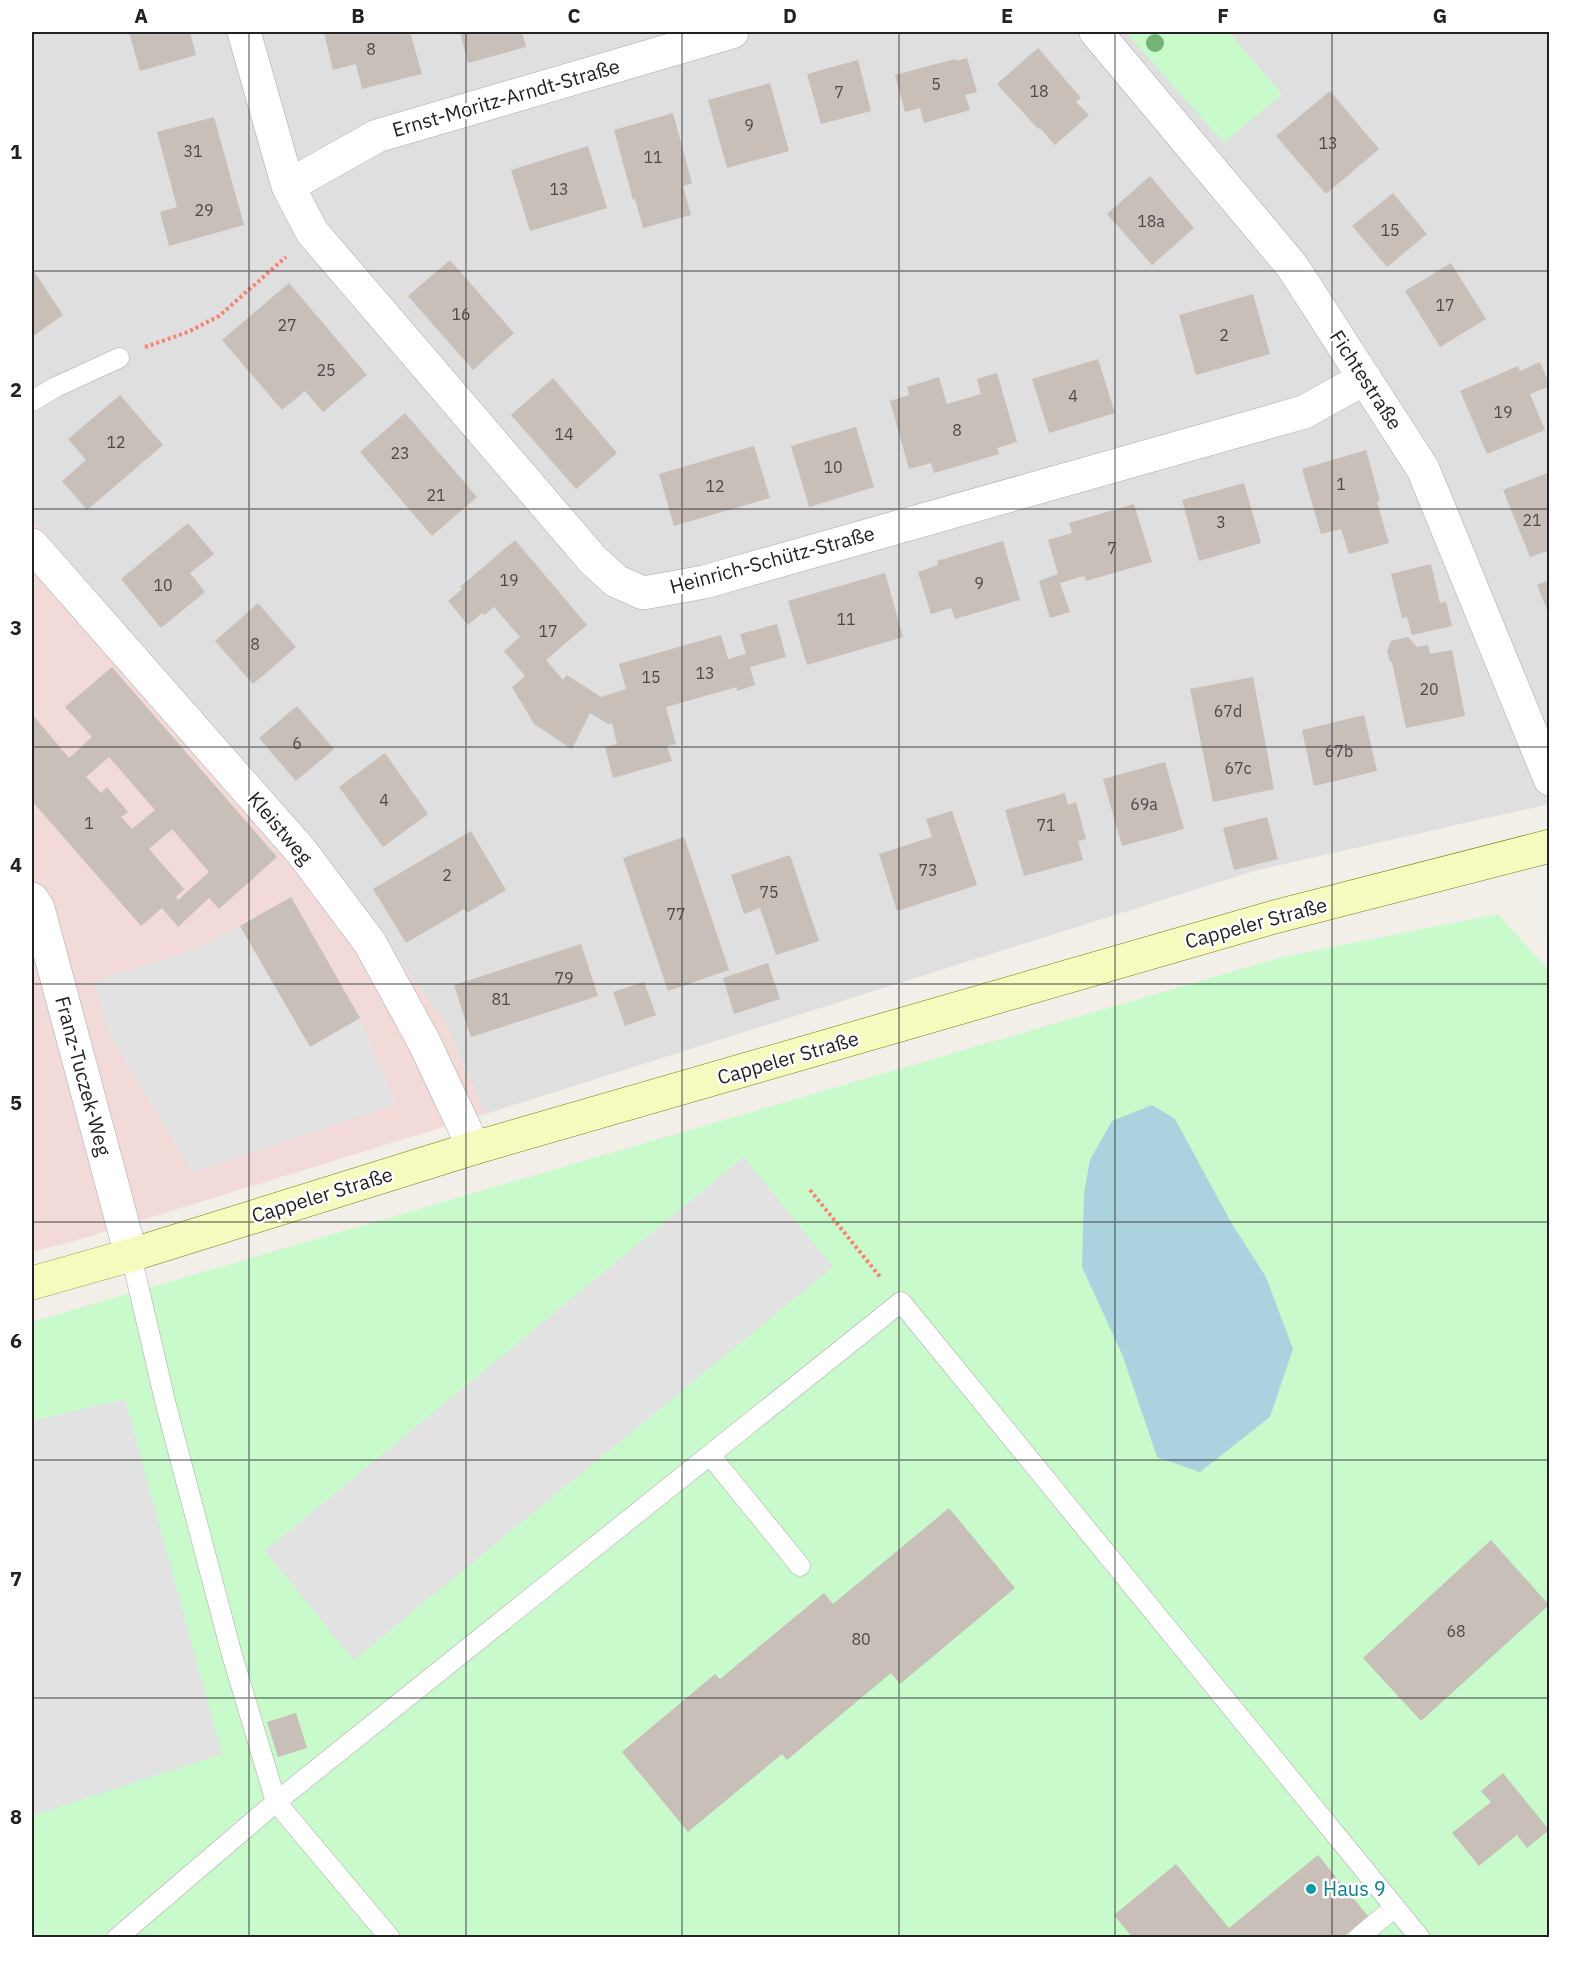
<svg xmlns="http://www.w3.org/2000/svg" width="1581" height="1969" font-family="'IBM Plex Sans',sans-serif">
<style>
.residential{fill:#e0dfdf}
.commercial{fill:#f2dad9}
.park{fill:#c8facc}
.parking{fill:#e2e2e2}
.water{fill:#aad3df}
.building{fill:#c7bfb8;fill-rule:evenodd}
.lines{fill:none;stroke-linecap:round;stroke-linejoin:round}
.lane-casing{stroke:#a9a9a9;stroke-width:21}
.street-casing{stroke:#a9a9a9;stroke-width:34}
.secondary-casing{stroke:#707d05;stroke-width:34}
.path{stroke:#fa8072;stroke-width:4;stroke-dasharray:3 3;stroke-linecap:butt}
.lane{stroke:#fff;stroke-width:20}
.street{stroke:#fff;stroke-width:33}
.secondary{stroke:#f7fabf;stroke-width:33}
.tree{fill:#74b475}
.grid{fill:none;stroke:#222;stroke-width:1.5;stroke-opacity:0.55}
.culture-dot{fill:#0f9aa8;stroke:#fff;stroke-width:2}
.labels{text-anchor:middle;stroke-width:5;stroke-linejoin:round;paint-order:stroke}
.number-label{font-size:16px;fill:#4b4948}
.street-label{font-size:20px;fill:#222;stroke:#fff}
.culture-label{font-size:20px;fill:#0d838f;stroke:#fff;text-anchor:start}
.neatline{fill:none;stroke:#222;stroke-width:2}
.grid-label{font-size:20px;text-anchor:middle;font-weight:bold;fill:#222}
</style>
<rect width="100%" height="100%" fill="#f2efe9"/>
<path class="residential" d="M 32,32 L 1549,32 L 1549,804 L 1254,871 L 485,1114 L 446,1024 L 323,857 L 32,518 Z"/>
<path class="commercial" d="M 32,518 L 323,857 L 446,1024 L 485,1114 L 71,1242 L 32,1252 Z"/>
<path class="park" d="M 1126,32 L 1229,32 L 1282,94 L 1224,143 Z
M 1498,914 L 1549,971 L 1549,1937 L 32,1938 L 32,1322 L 1283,957 Z"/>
<path class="parking" d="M 240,926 L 310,1047 L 360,1018 L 396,1104 L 193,1173 L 110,1036 L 94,981 L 194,950 Z
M 744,1157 L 833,1267 L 354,1660 L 265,1551 Z
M 125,1399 L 222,1754 L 32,1816 L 32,1421 Z"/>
<path class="water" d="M 1152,1105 L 1175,1119 L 1232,1224 L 1266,1277 L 1293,1349 L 1270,1417 L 1200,1472 L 1157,1457 L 1122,1354 L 1082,1267 L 1084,1193 L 1090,1160 L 1112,1121 Z"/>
<path class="building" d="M 129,32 L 190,32 L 196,55 L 140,71 Z
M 331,32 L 410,32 L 422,74 L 362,89 L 356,64 L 333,70 L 324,33 Z
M 460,32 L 522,32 L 526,47 L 468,63 Z
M 1038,48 L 1081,98 L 1076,102 L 1089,115 L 1055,145 L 1040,128 L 1038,129 L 997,84 Z
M 967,58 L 977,92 L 965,95 L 970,110 L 924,123 L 920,108 L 905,112 L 895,75 L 955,59 L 956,61 Z
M 858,60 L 871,111 L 821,124 L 807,74 Z
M 770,83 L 789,151 L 727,168 L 708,100 Z
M 1330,91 L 1379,149 L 1326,194 L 1276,136 Z
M 673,113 L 692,183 L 683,186 L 691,215 L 643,228 L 635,199 L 633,200 L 614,130 Z
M 214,117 L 244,225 L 169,246 L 160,212 L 177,207 L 157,132 Z
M 588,146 L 607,208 L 530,231 L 511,170 Z
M 1150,176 L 1194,228 L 1152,265 L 1107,214 Z
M 1393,193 L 1427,234 L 1387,267 L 1352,226 Z
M 450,260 L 514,333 L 473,370 L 408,296 Z
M 1451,263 L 1486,319 L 1440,347 L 1405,291 Z
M 32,268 L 63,315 L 32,337 Z
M 289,283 L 367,375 L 323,412 L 305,391 L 282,410 L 222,340 Z
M 1253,294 L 1270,354 L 1196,375 L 1179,315 Z
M 1098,359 L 1115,413 L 1049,433 L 1032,379 Z
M 1540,362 L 1550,386 L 1530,394 L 1545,430 L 1487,454 L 1460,391 L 1518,366 L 1520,371 Z
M 997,373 L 1017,442 L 997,448 L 999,454 L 934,473 L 931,463 L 909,469 L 890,401 L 909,395 L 907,387 L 939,377 L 947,404 L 981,394 L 977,379 Z
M 553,378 L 617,453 L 576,489 L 511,415 Z
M 120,395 L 163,445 L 87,510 L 62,481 L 86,460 L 68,439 Z
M 405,413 L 477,497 L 432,536 L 360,452 Z
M 856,427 L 874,487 L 809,507 L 791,446 Z
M 754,446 L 770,498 L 674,526 L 659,474 Z
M 1366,450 L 1380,500 L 1377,502 L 1389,543 L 1349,554 L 1341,529 L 1321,534 L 1302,469 Z
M 1550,472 L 1550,550 L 1530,557 L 1503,490 Z
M 1244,483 L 1261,543 L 1199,561 L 1182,500 Z
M 1134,504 L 1152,562 L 1086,581 L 1084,576 L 1060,583 L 1070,612 L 1050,618 L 1039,581 L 1058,574 L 1048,540 L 1072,533 L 1069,523 Z
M 188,523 L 214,554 L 190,573 L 205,592 L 161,628 L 121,579 Z
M 515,540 L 587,625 L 546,660 L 563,680 L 567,675 L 601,697 L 626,689 L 619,664 L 721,635 L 728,659 L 746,654 L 740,634 L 777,624 L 786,657 L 750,667 L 755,685 L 737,691 L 737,687 L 666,707 L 676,744 L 667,746 L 672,761 L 613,778 L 605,747 L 617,744 L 612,723 L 608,724 L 590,713 L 572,749 L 534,724 L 512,687 L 525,676 L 504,651 L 520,637 L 494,607 L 484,615 L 482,613 L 468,625 L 448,601 L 462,589 L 460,587 Z
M 1003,541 L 1020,600 L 955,619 L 951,608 L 931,614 L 918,572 L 938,565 L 937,561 Z
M 1431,564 L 1440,603 L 1446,602 L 1452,626 L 1412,635 L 1407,617 L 1402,618 L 1391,574 Z
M 885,573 L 903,637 L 807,665 L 788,601 Z
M 1550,580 L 1550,615 L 1549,615 L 1537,585 Z
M 258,603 L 296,647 L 253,684 L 215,641 Z
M 1408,637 L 1417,647 L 1428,645 L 1430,654 L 1452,650 L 1465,716 L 1406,728 L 1392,662 L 1390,662 L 1387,651 L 1391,641 Z
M 112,667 L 277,857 L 219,909 L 209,898 L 178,927 L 162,908 L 141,926 L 32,801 L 32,714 L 69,758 L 92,737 L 65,707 ZM 109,757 L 155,810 L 132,829 L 121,817 L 128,812 L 107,787 L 101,793 L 86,777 ZM 172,829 L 209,872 L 178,900 L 176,897 L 184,889 L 149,849 Z
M 1253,677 L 1274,789 L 1213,802 L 1190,689 Z
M 297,706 L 334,749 L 296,781 L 259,738 Z
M 1364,715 L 1377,771 L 1314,786 L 1302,730 Z
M 385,753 L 428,814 L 383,847 L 339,787 Z
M 1165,762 L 1184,829 L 1122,846 L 1103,779 Z
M 1065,793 L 1068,805 L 1076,802 L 1086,839 L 1078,841 L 1083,860 L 1024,876 L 1005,810 Z
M 952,811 L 977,885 L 897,911 L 879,854 L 932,837 L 926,819 Z
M 1267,817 L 1278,859 L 1234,870 L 1223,828 Z
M 471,831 L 506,890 L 467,913 L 464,909 L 406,943 L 373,889 Z
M 684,837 L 729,970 L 668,991 L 623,858 Z
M 790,855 L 819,941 L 776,955 L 760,908 L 744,914 L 731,875 Z
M 291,897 L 360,1018 L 310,1047 L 240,926 Z
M 581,944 L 598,996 L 471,1037 L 454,985 Z
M 768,963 L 780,999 L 734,1014 L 723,978 Z
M 644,982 L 656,1015 L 625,1026 L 613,992 Z
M 949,1508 L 1015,1588 L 900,1684 L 891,1673 L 787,1760 L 782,1754 L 688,1832 L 622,1752 L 715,1674 L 720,1679 L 824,1593 L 833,1604 Z
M 1491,1540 L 1549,1605 L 1421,1721 L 1363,1658 Z
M 296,1713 L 307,1748 L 278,1757 L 267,1722 Z
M 1503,1773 L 1549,1830 L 1527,1848 L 1517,1835 L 1479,1866 L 1452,1833 L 1491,1802 L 1481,1791 Z
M 1318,1855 L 1368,1916 L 1342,1938 L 1133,1938 L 1114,1915 L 1176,1864 L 1229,1928 Z"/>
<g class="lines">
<defs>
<path id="lane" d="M 32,401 L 56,387 L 119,358
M 131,1255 L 166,1405 L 232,1655 L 276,1802 L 390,1938
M 710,1455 L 800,1566
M 117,1938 L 276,1802 L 901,1302 L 1420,1938
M 1358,1938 L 1395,1907"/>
<path id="street" d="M 244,32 L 288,186 L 312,232 L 593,560 L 616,581 L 643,593 L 704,582 L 1304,412 L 1365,378
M 1096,32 L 1292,266 L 1423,469 L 1550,779
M 288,186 L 377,136 L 732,32
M 32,545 L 301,851 L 370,943 L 424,1042 L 474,1148
M 32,899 L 38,908 L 131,1255"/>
<path id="secondary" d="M 32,1283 L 131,1255 L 474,1148 L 1274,917 L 1550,846"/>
</defs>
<use href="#lane" class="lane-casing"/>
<use href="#street" class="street-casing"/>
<use href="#secondary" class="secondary-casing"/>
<path class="path" d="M 145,347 L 188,332 L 219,316 L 286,257
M 810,1190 L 881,1278"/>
<use href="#lane" class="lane"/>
<use href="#street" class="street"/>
<use href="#secondary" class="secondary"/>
</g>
<circle class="tree" cx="1155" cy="43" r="9"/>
<path class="grid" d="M 249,32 L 249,1938M 466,32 L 466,1938M 682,32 L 682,1938M 899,32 L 899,1938M 1115,32 L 1115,1938M 1332,32 L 1332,1938M 32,271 L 1550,271M 32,509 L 1550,509M 32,747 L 1550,747M 32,984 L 1550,984M 32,1222 L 1550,1222M 32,1460 L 1550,1460M 32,1698 L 1550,1698"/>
<circle class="culture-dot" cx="1311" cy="1889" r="6"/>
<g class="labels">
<g class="number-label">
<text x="371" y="55">8</text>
<text x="936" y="90">5</text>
<text x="1039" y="97">18</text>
<text x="839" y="98">7</text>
<text x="749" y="131">9</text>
<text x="1328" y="149">13</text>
<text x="193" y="157">31</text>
<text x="653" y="163">11</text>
<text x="559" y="195">13</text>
<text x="204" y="216">29</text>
<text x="1151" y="227">18a</text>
<text x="1390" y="236">15</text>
<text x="1445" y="311">17</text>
<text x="461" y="320">16</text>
<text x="287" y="331">27</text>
<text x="1224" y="341">2</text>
<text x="326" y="376">25</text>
<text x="1073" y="402">4</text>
<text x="1503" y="418">19</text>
<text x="957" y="436">8</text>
<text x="564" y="440">14</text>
<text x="116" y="448">12</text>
<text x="400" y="459">23</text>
<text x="833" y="473">10</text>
<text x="1341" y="490">1</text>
<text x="715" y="492">12</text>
<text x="436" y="501">21</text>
<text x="1532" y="526">21</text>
<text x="1221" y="528">3</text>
<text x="1112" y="554">7</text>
<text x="509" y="586">19</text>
<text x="979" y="589">9</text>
<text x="163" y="591">10</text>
<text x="846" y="625">11</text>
<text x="548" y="637">17</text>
<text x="255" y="650">8</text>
<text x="705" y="679">13</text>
<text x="651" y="683">15</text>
<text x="1429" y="695">20</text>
<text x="1228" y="717">67d</text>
<text x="297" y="749">6</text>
<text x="1339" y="757">67b</text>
<text x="1238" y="774">67c</text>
<text x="384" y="806">4</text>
<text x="1144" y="810">69a</text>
<text x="89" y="829">1</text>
<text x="1046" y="831">71</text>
<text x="928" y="876">73</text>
<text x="447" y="881">2</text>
<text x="769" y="898">75</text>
<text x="676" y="920">77</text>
<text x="564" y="984">79</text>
<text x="501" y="1005">81</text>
<text x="1456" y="1637">68</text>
<text x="861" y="1645">80</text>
</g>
<g class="street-label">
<text transform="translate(506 98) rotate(-16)" y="7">Ernst-Moritz-Arndt-Straße</text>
<text transform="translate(1366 380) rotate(57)" y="7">Fichtestraße</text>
<text transform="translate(772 560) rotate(-15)" y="7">Heinrich-Schütz-Straße</text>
<text transform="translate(280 828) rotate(50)" y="7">Kleistweg</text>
<text transform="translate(1256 923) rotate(-15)" y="7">Cappeler Straße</text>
<text transform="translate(788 1058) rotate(-16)" y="7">Cappeler Straße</text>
<text transform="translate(83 1076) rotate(75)" y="7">Franz-Tuczek-Weg</text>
<text transform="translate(322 1195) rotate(-17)" y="7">Cappeler Straße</text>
</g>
<g class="culture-label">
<text x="1323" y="1896">Haus 9</text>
</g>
</g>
<rect width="1581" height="1969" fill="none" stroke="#ffffff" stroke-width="66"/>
<rect x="33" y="33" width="1515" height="1903" class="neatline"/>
<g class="grid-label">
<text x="141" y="23">A</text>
<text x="358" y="23">B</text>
<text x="574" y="23">C</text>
<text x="790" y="23">D</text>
<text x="1007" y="23">E</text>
<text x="1223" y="23">F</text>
<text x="1440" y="23">G</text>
<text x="16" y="159">1</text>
<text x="16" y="397">2</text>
<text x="16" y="635">3</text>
<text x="16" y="872">4</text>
<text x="16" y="1110">5</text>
<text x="16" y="1348">6</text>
<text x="16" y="1586">7</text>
<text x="16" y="1824">8</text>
</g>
</svg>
